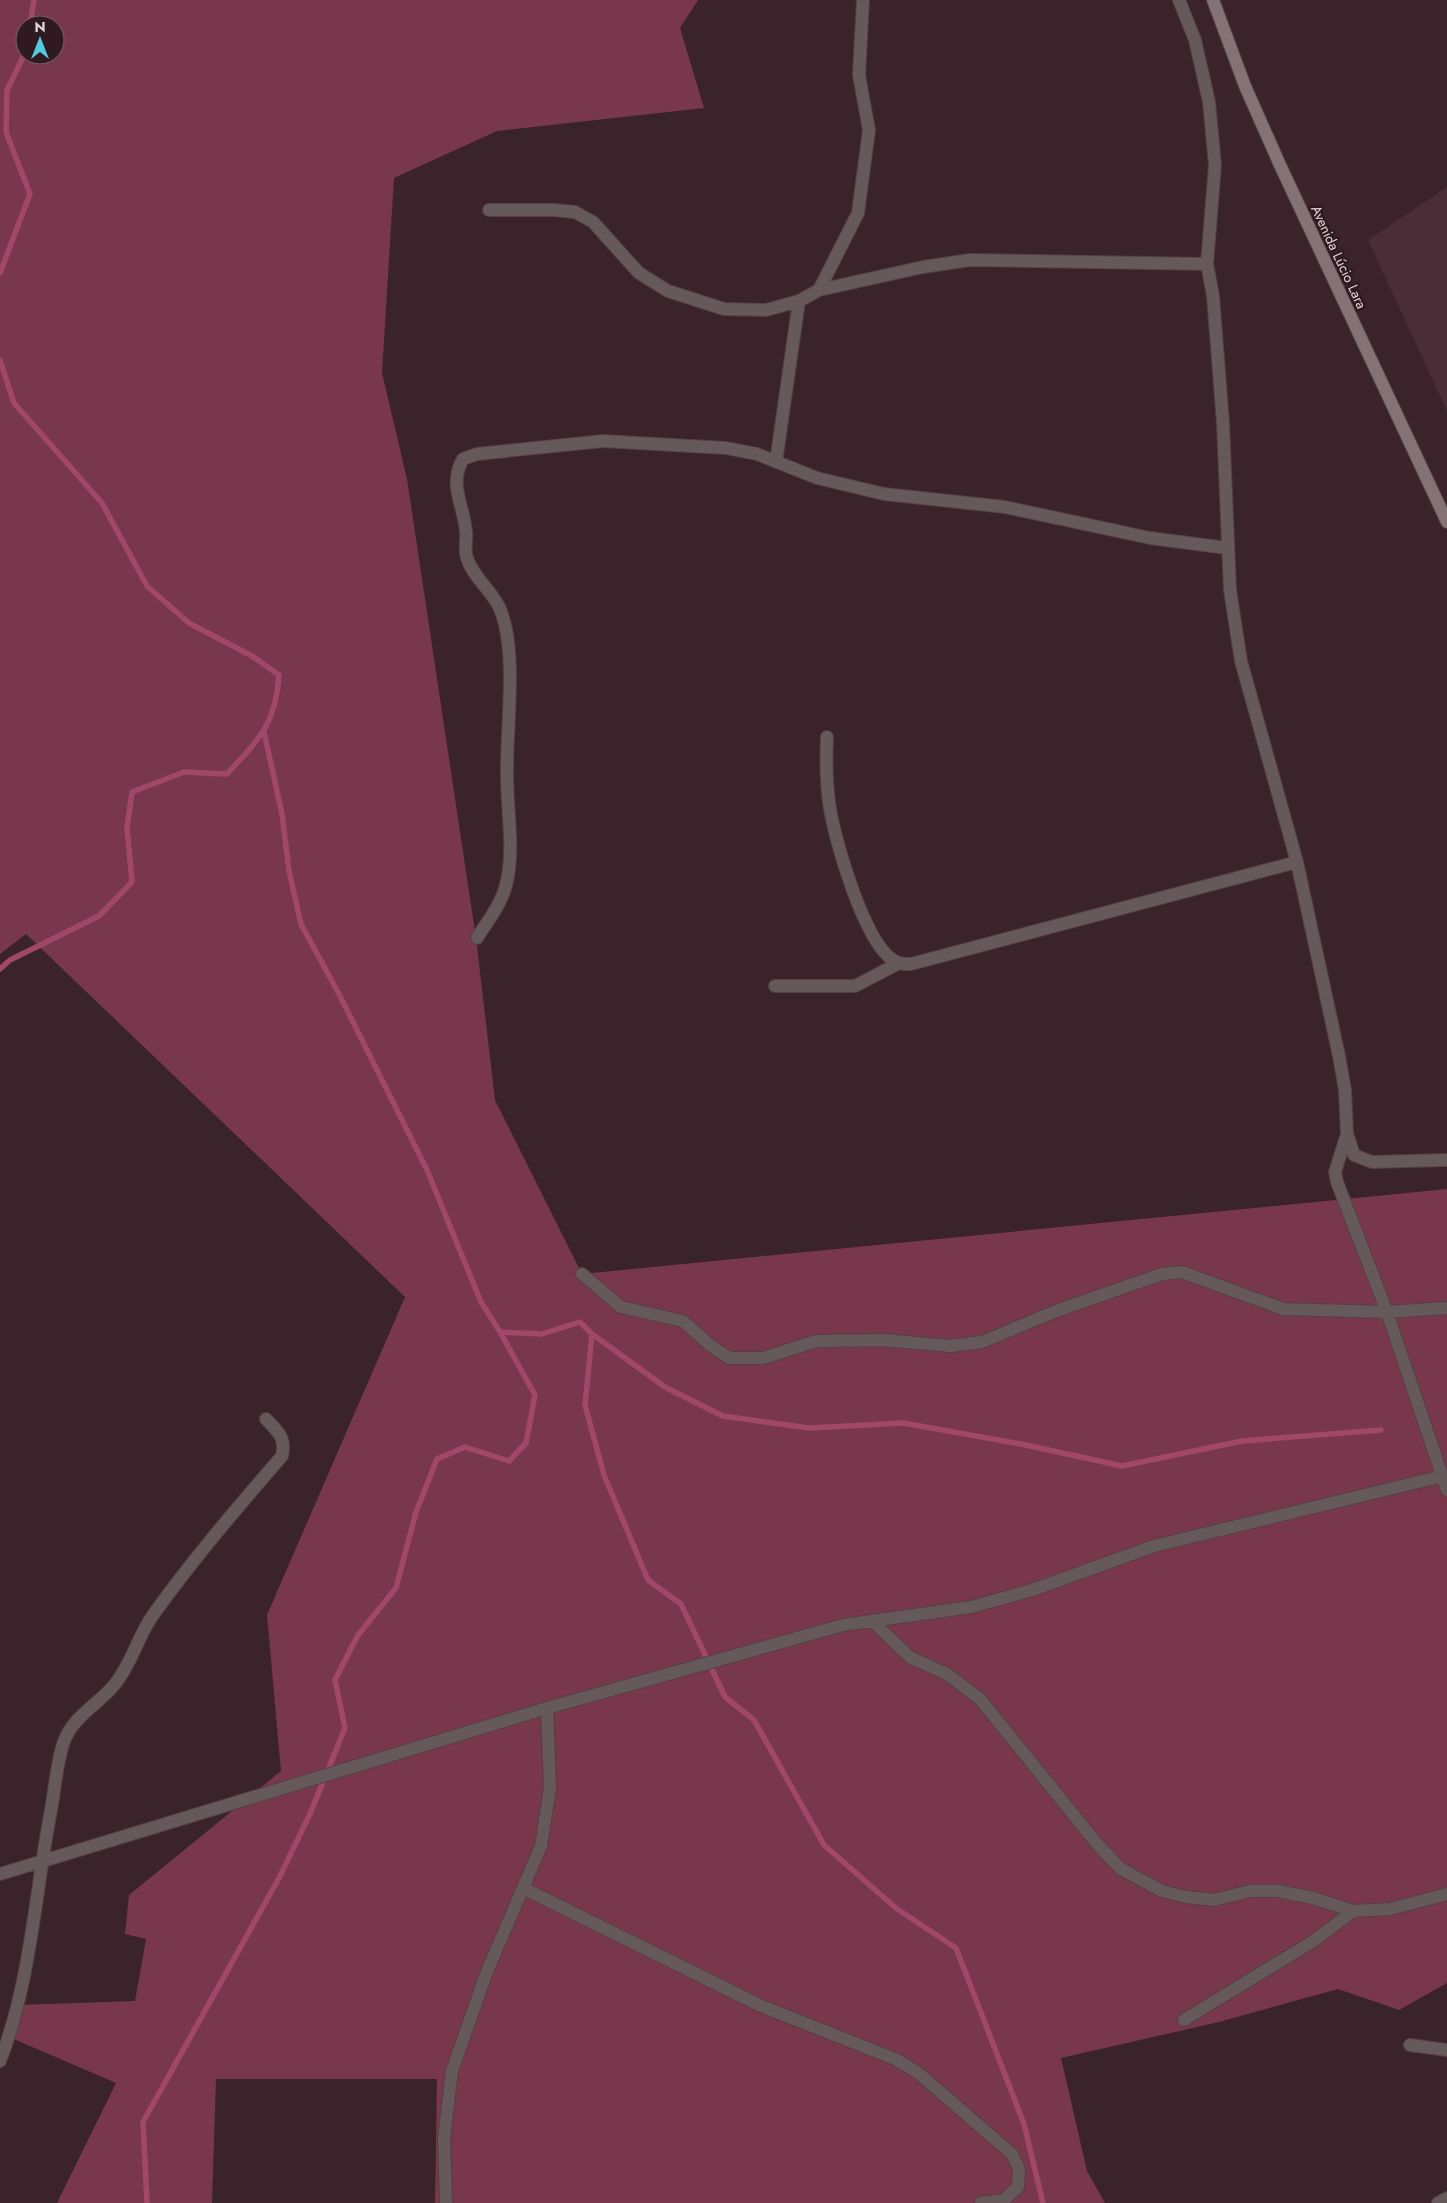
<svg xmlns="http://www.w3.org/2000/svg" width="1447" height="2203" font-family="Jost,sans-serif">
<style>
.built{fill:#4a2d36}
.green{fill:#79374e;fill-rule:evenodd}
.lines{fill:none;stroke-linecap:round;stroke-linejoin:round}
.stream{stroke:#a14868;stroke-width:5.5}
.minor-casing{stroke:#553f46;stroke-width:14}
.secondary-casing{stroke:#553f46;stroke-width:14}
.minor{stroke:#65595c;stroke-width:12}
.secondary{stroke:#857277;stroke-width:12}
.labels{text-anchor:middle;stroke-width:5;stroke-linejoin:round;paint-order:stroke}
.street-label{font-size:14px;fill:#e2d3d7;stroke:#2f1a21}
</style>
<rect width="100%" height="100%" fill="#3a232a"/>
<path class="built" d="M 1447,187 L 1447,411 L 1368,240 Z"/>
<path class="green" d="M 0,0 L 698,0 L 680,28 L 704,108 L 497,131 L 394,178 L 382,373 L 407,479 L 476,938 L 495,1100 L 582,1274 L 1447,1189 L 1447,1983 L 1399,2010 L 1338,1989 L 1219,2022 L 1061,2058 L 1087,2171 L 1105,2203 L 435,2203 L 437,2079 L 216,2079 L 212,2203 L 57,2203 L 116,2083 L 9,2037 L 17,2005 L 135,2001 L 146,1939 L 125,1934 L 129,1895 L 281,1771 L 267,1615 L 405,1297 L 26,934 L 0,954 ZM 25,25 L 55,25 L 55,55 L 25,55 Z"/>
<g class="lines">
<path class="stream" d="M 30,25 L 34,0
M 0,273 L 30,194 L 6,132 L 7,90 L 25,53
M 0,360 L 14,403 L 102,503 L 147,586 L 189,623 L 252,656 L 279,675 C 276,724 259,739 227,774 L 184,772 L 132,792 L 127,828 L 132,882 L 99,916 L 10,960 L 0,969
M 264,732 L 282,814 L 289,871 L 301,924 L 340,996 L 427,1170 L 481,1302 L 500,1332 L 542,1334 L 580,1322 L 592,1334 L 585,1405 L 604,1475 L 648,1580 L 681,1604 L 725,1697 L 754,1720 L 824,1845 L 897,1909 L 956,1948 L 1024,2124 L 1043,2203
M 592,1334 L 665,1387 L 723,1416 L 809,1428 L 903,1423 L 1021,1444 L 1122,1466 L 1242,1441 L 1381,1430
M 147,2203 L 143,2122 L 279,1878 L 310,1814 L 345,1728 L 335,1680 L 358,1635 L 396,1588 L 416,1512 L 437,1459 L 465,1447 L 509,1461 L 526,1443 L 535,1395 L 500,1332"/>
<defs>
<path id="minor" d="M 1179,0 L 1195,40 L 1209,102 L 1215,165 L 1207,264 L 1213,296 L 1223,423 L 1230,590 L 1241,661 L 1297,862 L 1339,1056 L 1345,1090 L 1347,1134 L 1354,1155 L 1372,1162 L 1447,1160
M 489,210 L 554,210 L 575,212 L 593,222 L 639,273 L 668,291 L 724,309 L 766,310 L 799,301 L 819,290 L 923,267 L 970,260 L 1207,264
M 819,290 L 858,213 L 869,130 L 859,75 L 863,0
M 776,462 L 799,301
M 827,737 C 826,759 826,780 829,802 C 833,836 864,942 893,960 C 899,964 904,964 911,964 L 1297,862
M 477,938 C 487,922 501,905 506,885 C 515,850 507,812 507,776 C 506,729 518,652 500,609 C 493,591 473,578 467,558 C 464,551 467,540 466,532 C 464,505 448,485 463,459 L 477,454 L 603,441 L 726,448 L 757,454 L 817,478 L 884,494 L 1005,507 L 1150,538 L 1227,548
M 775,986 L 855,986 L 899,963
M 1347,1134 L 1335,1172 L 1337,1182 L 1387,1312 L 1447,1490
M 582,1274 L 621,1307 L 683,1321 L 710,1345 L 729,1358 L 763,1358 L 816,1341 L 884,1340 L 950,1346 L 982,1342 L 1056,1311 L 1162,1274 L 1182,1272 L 1283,1309 L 1387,1312 L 1447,1308
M 872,1621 L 911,1658 L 947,1674 L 980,1699 L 1098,1845 L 1121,1869 L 1162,1891 L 1186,1897 L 1214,1900 L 1250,1891 L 1278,1891 L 1313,1898 L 1353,1911 L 1390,1909 L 1447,1894
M 0,1874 L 547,1708 L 843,1625 L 971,1607 L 1032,1590 L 1154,1546 L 1443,1476
M 523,1888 L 759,2005 L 895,2059 L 917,2072 L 1012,2154 L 1019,2169 L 1018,2187 L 1004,2200 L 981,2203
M 1184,2020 L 1315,1940 L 1353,1911
M 1410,2045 L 1447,2050
M 0,2061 C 31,1981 35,1893 51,1810 C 55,1789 57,1758 65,1739 C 75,1715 99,1704 115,1684 C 132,1663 138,1636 153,1615 C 193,1559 237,1508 282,1456 C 286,1437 279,1433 266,1419
M 446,2203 L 444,2138 L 452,2071 L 486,1974 L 541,1846 L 550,1788 L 547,1708
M 1438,2203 L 1447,2198"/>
<path id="secondary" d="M 1213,0 L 1245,86 L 1280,165 L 1447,522"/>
</defs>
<use href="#minor" class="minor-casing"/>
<use href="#secondary" class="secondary-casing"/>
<use href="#minor" class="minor"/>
<use href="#secondary" class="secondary"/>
</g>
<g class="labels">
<g class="street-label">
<text transform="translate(1339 257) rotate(65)" y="5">Avenida Lúcio Lara</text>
</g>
</g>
<g transform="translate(40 40)"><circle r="24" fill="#2f1a21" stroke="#77646a"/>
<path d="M0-4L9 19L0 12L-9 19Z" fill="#54cadd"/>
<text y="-8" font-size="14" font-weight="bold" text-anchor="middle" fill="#e2d3d7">N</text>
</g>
</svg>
